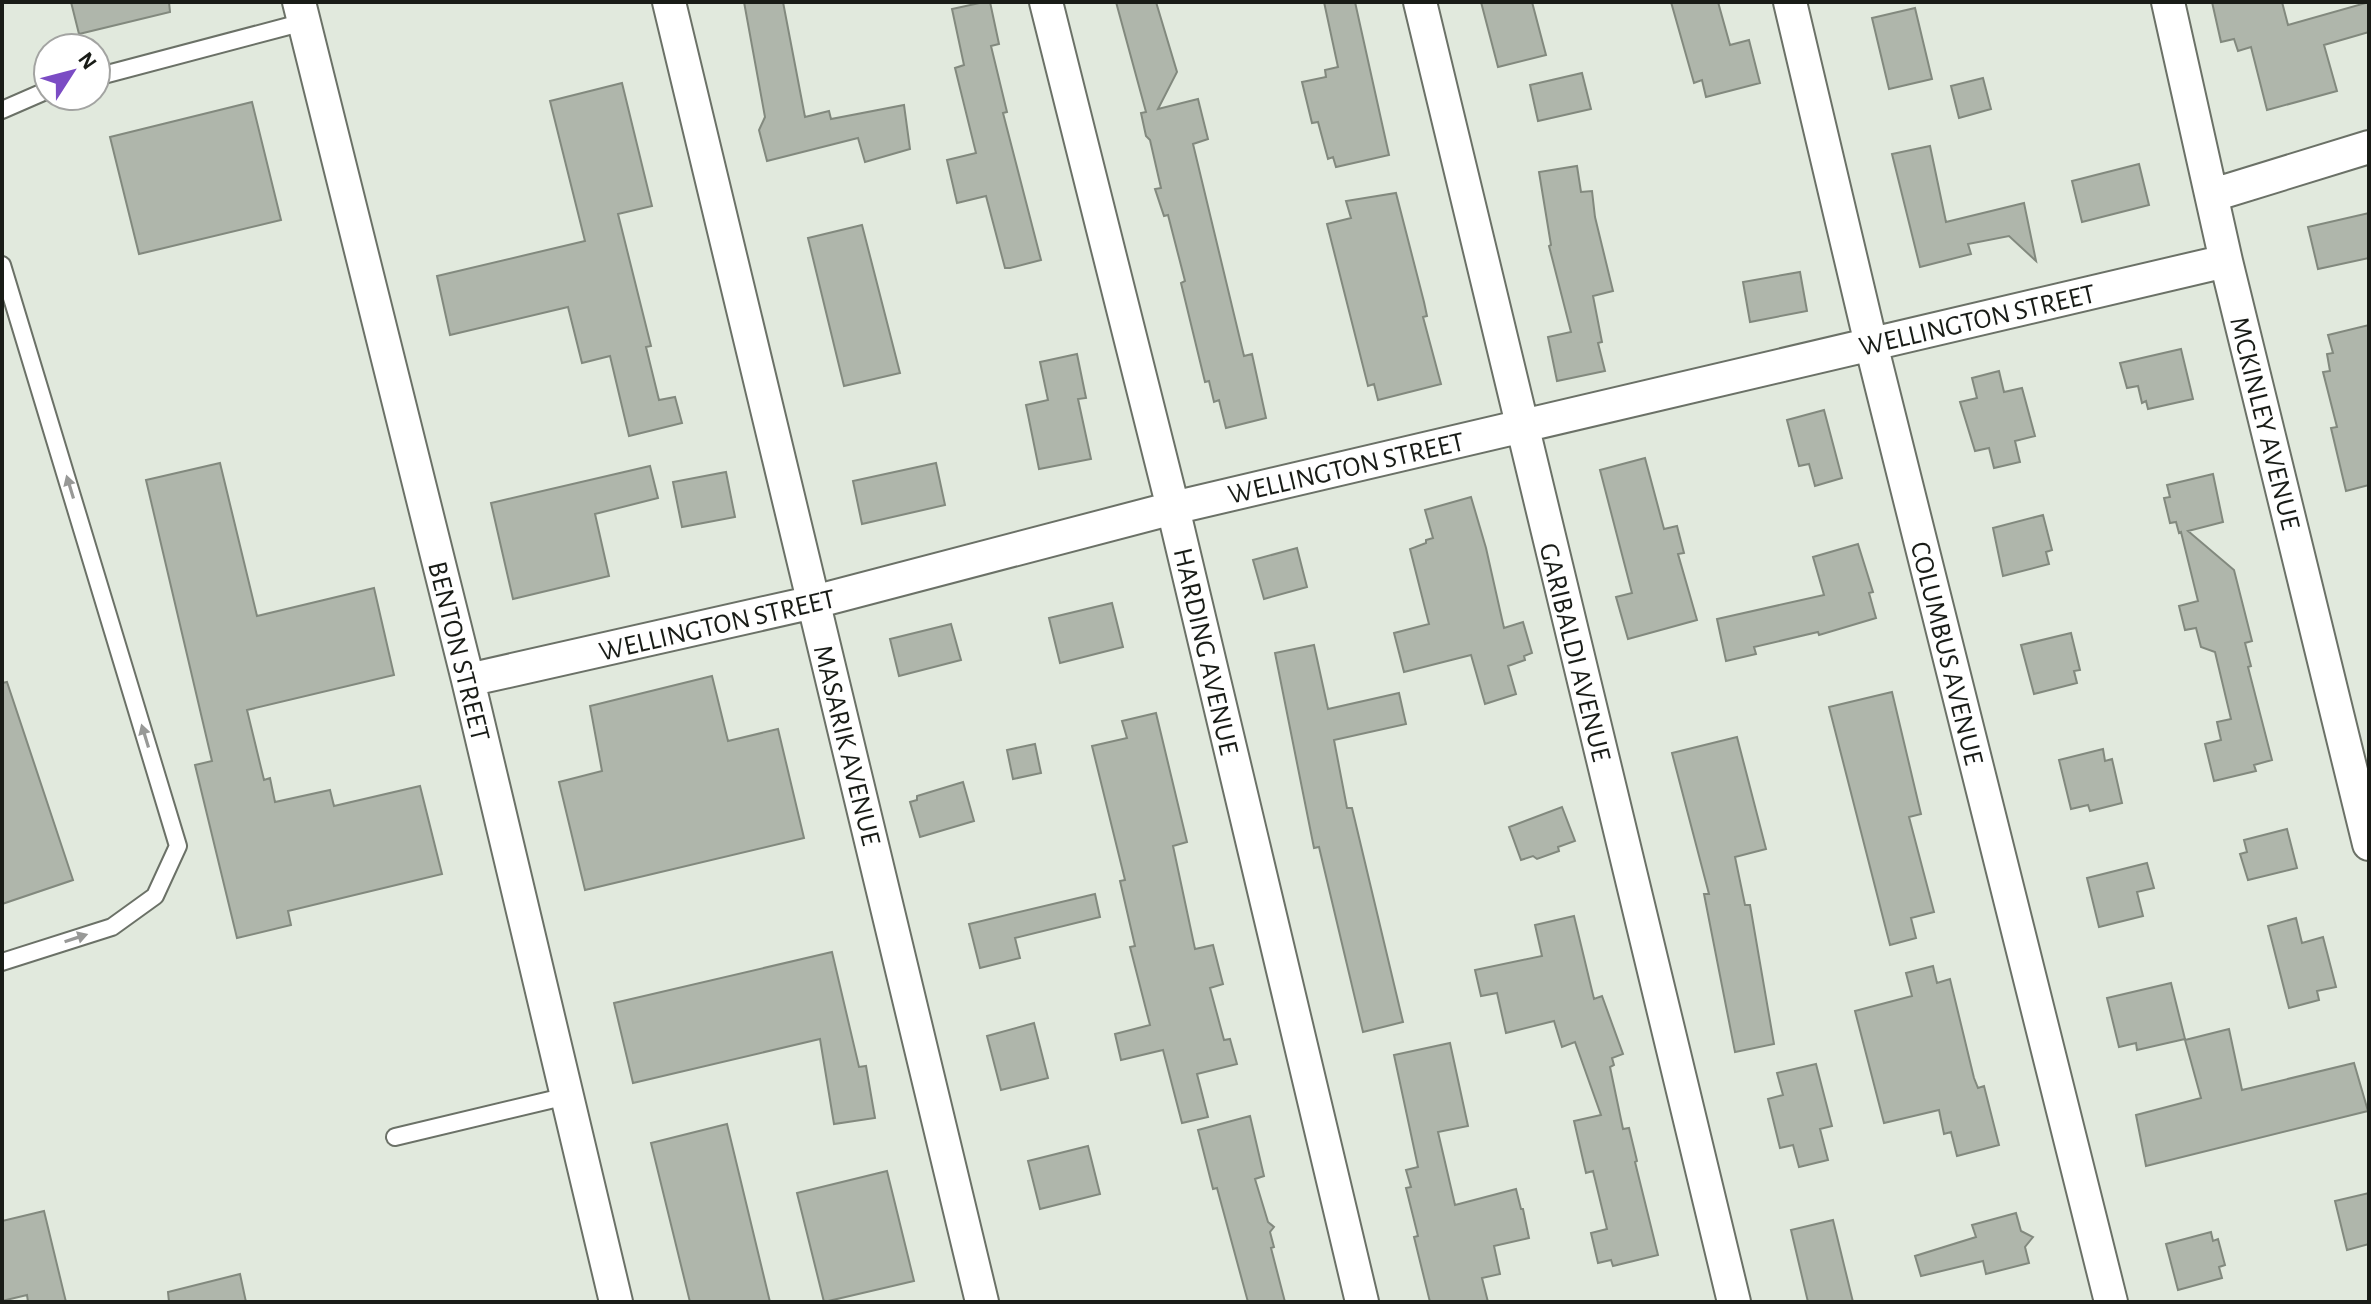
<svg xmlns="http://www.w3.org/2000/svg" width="2371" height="1304" font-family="'Alegreya Sans',sans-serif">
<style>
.building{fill:#afb6ab;stroke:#82897e;stroke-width:2}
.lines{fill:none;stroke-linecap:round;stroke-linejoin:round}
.service-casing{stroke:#6b7167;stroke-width:20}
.minor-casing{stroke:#6b7167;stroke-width:36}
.service{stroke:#fff;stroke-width:16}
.minor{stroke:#fff;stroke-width:32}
.oneway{fill:#989997}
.labels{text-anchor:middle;stroke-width:7;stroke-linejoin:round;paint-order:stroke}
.street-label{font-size:28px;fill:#191c17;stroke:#fff}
</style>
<rect width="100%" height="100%" fill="#e1e9dd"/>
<path class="building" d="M 71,2 L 169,2 L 170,12 L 79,34 Z
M 744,2 L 783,2 L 805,117 L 829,111 L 831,119 L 904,105 L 910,149 L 865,162 L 858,138 L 767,161 L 759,130 L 765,117 Z
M 984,2 L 990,2 L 999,44 L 991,46 L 1007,112 L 1003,113 L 1041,260 L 1010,268 L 1005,268 L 986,196 L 957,203 L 947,160 L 976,153 L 955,68 L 964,65 L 952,9 Z
M 1116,2 L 1156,2 L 1177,72 L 1158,109 L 1198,99 L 1208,139 L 1193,144 L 1244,356 L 1252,354 L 1266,418 L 1226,428 L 1219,400 L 1214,402 L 1209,381 L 1205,382 L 1181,283 L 1185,281 L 1168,215 L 1164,216 L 1155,189 L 1161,188 L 1150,140 L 1146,136 L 1141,113 L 1146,112 Z
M 1324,2 L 1355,2 L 1389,155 L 1336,167 L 1333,157 L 1328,159 L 1318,122 L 1312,123 L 1302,82 L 1326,77 L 1325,70 L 1338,67 Z
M 1481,2 L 1532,2 L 1546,55 L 1498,67 Z
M 1671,2 L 1718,2 L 1730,45 L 1749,40 L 1760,83 L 1706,97 L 1702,80 L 1694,83 Z
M 2212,2 L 2282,2 L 2288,25 L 2369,2 L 2369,32 L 2324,45 L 2337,91 L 2267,110 L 2251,47 L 2238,51 L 2234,39 L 2221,42 Z
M 1915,8 L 1932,79 L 1889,89 L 1872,18 Z
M 1582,73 L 1591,109 L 1538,121 L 1530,85 Z
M 1983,78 L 1991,109 L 1959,118 L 1951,86 Z
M 622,83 L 652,206 L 618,214 L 651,346 L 646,347 L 659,400 L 675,397 L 682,423 L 629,436 L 610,356 L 582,363 L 568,307 L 450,335 L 437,276 L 585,241 L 550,101 Z
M 252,102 L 281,220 L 139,254 L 110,137 Z
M 1930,146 L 1946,222 L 2024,203 L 2036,261 L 2009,236 L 1968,244 L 1971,254 L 1920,267 L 1892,154 Z
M 2139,164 L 2149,205 L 2082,222 L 2072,181 Z
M 1577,166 L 1581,192 L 1592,191 L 1595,217 L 1613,291 L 1593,296 L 1602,342 L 1598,343 L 1605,371 L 1557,381 L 1548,337 L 1571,332 L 1549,246 L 1551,245 L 1539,172 Z
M 1396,193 L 1424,302 L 1427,316 L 1423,317 L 1441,384 L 1378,400 L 1374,384 L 1368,386 L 1327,224 L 1351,218 L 1346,201 Z
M 2369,213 L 2369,258 L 2318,269 L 2308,227 Z
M 862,225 L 900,373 L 844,386 L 808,238 Z
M 1800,272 L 1807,311 L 1750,322 L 1743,282 Z
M 2369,325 L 2369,485 L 2346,491 L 2331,428 L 2337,427 L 2323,372 L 2330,371 L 2327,354 L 2333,353 L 2328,335 Z
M 2181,349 L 2193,399 L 2148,409 L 2146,401 L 2142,403 L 2138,386 L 2127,388 L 2120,363 Z
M 1077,354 L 1086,398 L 1078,399 L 1091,459 L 1039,469 L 1026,405 L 1048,400 L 1040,362 Z
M 1999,371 L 2004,392 L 2022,388 L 2035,436 L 2015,441 L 2020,462 L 1994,468 L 1989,448 L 1975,451 L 1960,402 L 1977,398 L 1972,378 Z
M 1824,410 L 1842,478 L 1815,486 L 1809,464 L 1799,466 L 1787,420 Z
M 1645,458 L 1664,529 L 1677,526 L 1684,553 L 1678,554 L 1697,620 L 1628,639 L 1616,597 L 1632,593 L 1600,470 Z
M 220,463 L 257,616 L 374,588 L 394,675 L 247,710 L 264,780 L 270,778 L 275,802 L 330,790 L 334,806 L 420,786 L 442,874 L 288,911 L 291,925 L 237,938 L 195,765 L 212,761 L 146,480 Z
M 936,463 L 945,505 L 862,524 L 853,481 Z
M 650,466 L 658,498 L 595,514 L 609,576 L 513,599 L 491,503 Z
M 726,472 L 735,517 L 682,527 L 673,482 Z
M 2213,474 L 2223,522 L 2188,531 L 2234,570 L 2252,641 L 2245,643 L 2251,666 L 2248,667 L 2272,760 L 2254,765 L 2256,771 L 2214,781 L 2205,744 L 2221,740 L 2217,722 L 2231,719 L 2215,652 L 2201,647 L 2196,628 L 2185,630 L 2179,606 L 2198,601 L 2181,532 L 2179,533 L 2176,522 L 2170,523 L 2164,498 L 2170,497 L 2167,485 Z
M 1471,497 L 1486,548 L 1504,628 L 1523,622 L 1532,653 L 1524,656 L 1525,660 L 1508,666 L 1516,694 L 1485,704 L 1471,655 L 1404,672 L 1394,633 L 1429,624 L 1410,549 L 1426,543 L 1426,540 L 1433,538 L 1425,510 Z
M 2043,515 L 2052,550 L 2046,552 L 2049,564 L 2003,576 L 1993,528 Z
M 1858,544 L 1873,592 L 1869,593 L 1876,618 L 1819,635 L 1818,632 L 1754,647 L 1756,654 L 1726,661 L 1717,619 L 1824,595 L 1813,557 Z
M 1297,548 L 1307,587 L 1264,599 L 1253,560 Z
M 1112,603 L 1123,647 L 1060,663 L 1049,618 Z
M 951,624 L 961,660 L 899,676 L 890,639 Z
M 2071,633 L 2080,670 L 2074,671 L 2077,683 L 2034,694 L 2021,645 Z
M 1314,645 L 1328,709 L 1399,693 L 1406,724 L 1334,740 L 1347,808 L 1352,808 L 1403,1022 L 1363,1032 L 1319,847 L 1314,848 L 1275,653 Z
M 712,676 L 728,741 L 778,729 L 804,838 L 585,890 L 559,782 L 602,771 L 590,706 Z
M 7,682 L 73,880 L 2,904 L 2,683 Z
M 1892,692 L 1921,814 L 1909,817 L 1934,912 L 1911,918 L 1916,938 L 1890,945 L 1829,707 Z
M 1156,713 L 1187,842 L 1173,846 L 1195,949 L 1213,945 L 1223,984 L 1210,988 L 1224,1040 L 1230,1039 L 1237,1064 L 1197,1074 L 1208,1117 L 1182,1123 L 1163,1050 L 1121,1060 L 1115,1034 L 1150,1025 L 1130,947 L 1135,946 L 1120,881 L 1125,880 L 1092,746 L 1127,738 L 1122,721 Z
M 1737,737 L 1766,849 L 1735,857 L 1745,905 L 1750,905 L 1774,1044 L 1735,1052 L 1704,894 L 1709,894 L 1672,753 Z
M 1035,744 L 1041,773 L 1013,779 L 1007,750 Z
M 2103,749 L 2105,761 L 2112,759 L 2122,803 L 2090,811 L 2088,805 L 2071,809 L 2059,760 Z
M 963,782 L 974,821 L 920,837 L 910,802 L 917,800 L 917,796 Z
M 1562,807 L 1575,841 L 1558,847 L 1559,851 L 1537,859 L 1533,856 L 1521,860 L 1509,827 Z
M 2287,829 L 2297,868 L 2248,880 L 2240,854 L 2247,852 L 2244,840 Z
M 2147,863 L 2154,888 L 2137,892 L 2143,916 L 2099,927 L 2087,878 Z
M 1095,894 L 1100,917 L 1015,938 L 1020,958 L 980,968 L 969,924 Z
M 1574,916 L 1594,999 L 1602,996 L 1623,1054 L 1612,1058 L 1614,1065 L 1610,1067 L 1623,1129 L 1629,1128 L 1637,1161 L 1635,1162 L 1658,1255 L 1613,1266 L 1611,1260 L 1598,1263 L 1591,1233 L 1607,1229 L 1593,1171 L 1586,1173 L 1574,1121 L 1601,1115 L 1575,1042 L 1562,1047 L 1554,1021 L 1506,1033 L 1497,993 L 1481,996 L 1475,970 L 1542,956 L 1535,925 Z
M 2296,918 L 2302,943 L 2323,937 L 2336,987 L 2317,991 L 2319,1000 L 2289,1008 L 2268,926 Z
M 832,952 L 859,1067 L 866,1066 L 875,1118 L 834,1124 L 820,1039 L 633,1083 L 614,1003 Z
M 1933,966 L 1937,983 L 1950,979 L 1974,1078 L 1978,1088 L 1984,1086 L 1999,1145 L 1957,1156 L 1951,1132 L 1944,1134 L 1939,1110 L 1884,1123 L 1855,1011 L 1912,996 L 1906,973 Z
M 2171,983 L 2185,1039 L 2137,1050 L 2136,1043 L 2119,1047 L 2107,998 Z
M 1034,1023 L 1048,1078 L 1001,1090 L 987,1036 Z
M 2229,1029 L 2242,1090 L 2354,1063 L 2368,1111 L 2146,1166 L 2136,1115 L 2201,1098 L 2185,1040 Z
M 1450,1043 L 1468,1126 L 1438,1132 L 1455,1205 L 1516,1189 L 1521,1209 L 1523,1209 L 1529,1238 L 1494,1246 L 1500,1274 L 1482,1278 L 1488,1302 L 1430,1302 L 1414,1237 L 1418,1236 L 1406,1188 L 1411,1187 L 1406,1170 L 1418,1167 L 1394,1055 Z
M 1816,1064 L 1832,1126 L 1820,1129 L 1828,1160 L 1799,1167 L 1793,1145 L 1780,1148 L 1768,1099 L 1783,1095 L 1777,1073 Z
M 1250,1116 L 1264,1176 L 1255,1179 L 1268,1222 L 1274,1227 L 1270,1232 L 1274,1247 L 1271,1248 L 1285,1302 L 1248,1302 L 1217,1188 L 1213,1189 L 1198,1130 Z
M 727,1124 L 770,1302 L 690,1302 L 651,1143 Z
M 1088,1146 L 1100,1194 L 1040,1209 L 1028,1161 Z
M 887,1171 L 914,1281 L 824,1302 L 797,1193 Z
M 2369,1193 L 2369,1244 L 2347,1250 L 2335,1201 Z
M 44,1211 L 66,1302 L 28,1302 L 27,1295 L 2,1301 L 2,1221 Z
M 2016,1213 L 2021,1231 L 2033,1237 L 2025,1247 L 2029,1263 L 1986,1274 L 1983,1261 L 1921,1276 L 1915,1256 L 1976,1237 L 1972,1225 Z
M 1833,1220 L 1853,1302 L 1808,1302 L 1791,1230 Z
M 2211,1232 L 2213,1241 L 2218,1239 L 2225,1265 L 2219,1267 L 2222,1278 L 2178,1290 L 2166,1244 Z
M 240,1274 L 246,1302 L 169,1302 L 168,1292 Z"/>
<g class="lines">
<defs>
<path id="service" d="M 96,77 L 304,22
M 2,110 L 48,90
M 2,265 L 178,846 L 155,896 L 112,927 L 2,962
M 395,1137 L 567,1096"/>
<path id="minor" d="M 299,2 L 468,680 L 616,1302
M 669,2 L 982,1302
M 1046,2 L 1173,508 L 1362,1302
M 1420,2 L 1734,1302
M 1790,2 L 1871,344 L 2111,1302
M 2168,2 L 2226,261 L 2369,844
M 2213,195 L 2369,147
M 468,680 L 814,602 L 1173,508 L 2226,261"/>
</defs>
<use href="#service" class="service-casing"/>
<use href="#minor" class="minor-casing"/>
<use href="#service" class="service"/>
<use href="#minor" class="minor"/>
</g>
<defs><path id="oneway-solid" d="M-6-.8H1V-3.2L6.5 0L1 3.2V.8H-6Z" transform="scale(2)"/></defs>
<g class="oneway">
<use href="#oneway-solid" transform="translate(70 487) rotate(-107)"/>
<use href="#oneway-solid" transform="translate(145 736) rotate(-107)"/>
<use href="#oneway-solid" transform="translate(76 938) rotate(-18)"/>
</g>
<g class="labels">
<g class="street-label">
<text transform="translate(1977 319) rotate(-13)" y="10">WELLINGTON STREET</text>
<text transform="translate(2266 423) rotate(76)" y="10">MCKINLEY AVENUE</text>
<text transform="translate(1346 467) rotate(-13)" y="10">WELLINGTON STREET</text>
<text transform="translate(717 624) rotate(-13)" y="10">WELLINGTON STREET</text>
<text transform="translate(460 651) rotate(76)" y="10">BENTON STREET</text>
<text transform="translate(1207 651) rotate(77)" y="10">HARDING AVENUE</text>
<text transform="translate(1576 652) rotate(76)" y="10">GARIBALDI AVENUE</text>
<text transform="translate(1948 653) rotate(76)" y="10">COLUMBUS AVENUE</text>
<text transform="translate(848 745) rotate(76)" y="10">MASARIK AVENUE</text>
</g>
</g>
<rect width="2371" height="1304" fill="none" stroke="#191c17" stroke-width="8"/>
<g transform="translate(72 72) rotate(54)"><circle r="38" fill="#ffffff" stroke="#a3a4a2" stroke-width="2"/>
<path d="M0-6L14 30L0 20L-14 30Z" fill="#7b4cc4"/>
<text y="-12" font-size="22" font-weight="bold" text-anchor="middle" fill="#191c17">N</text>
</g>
</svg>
